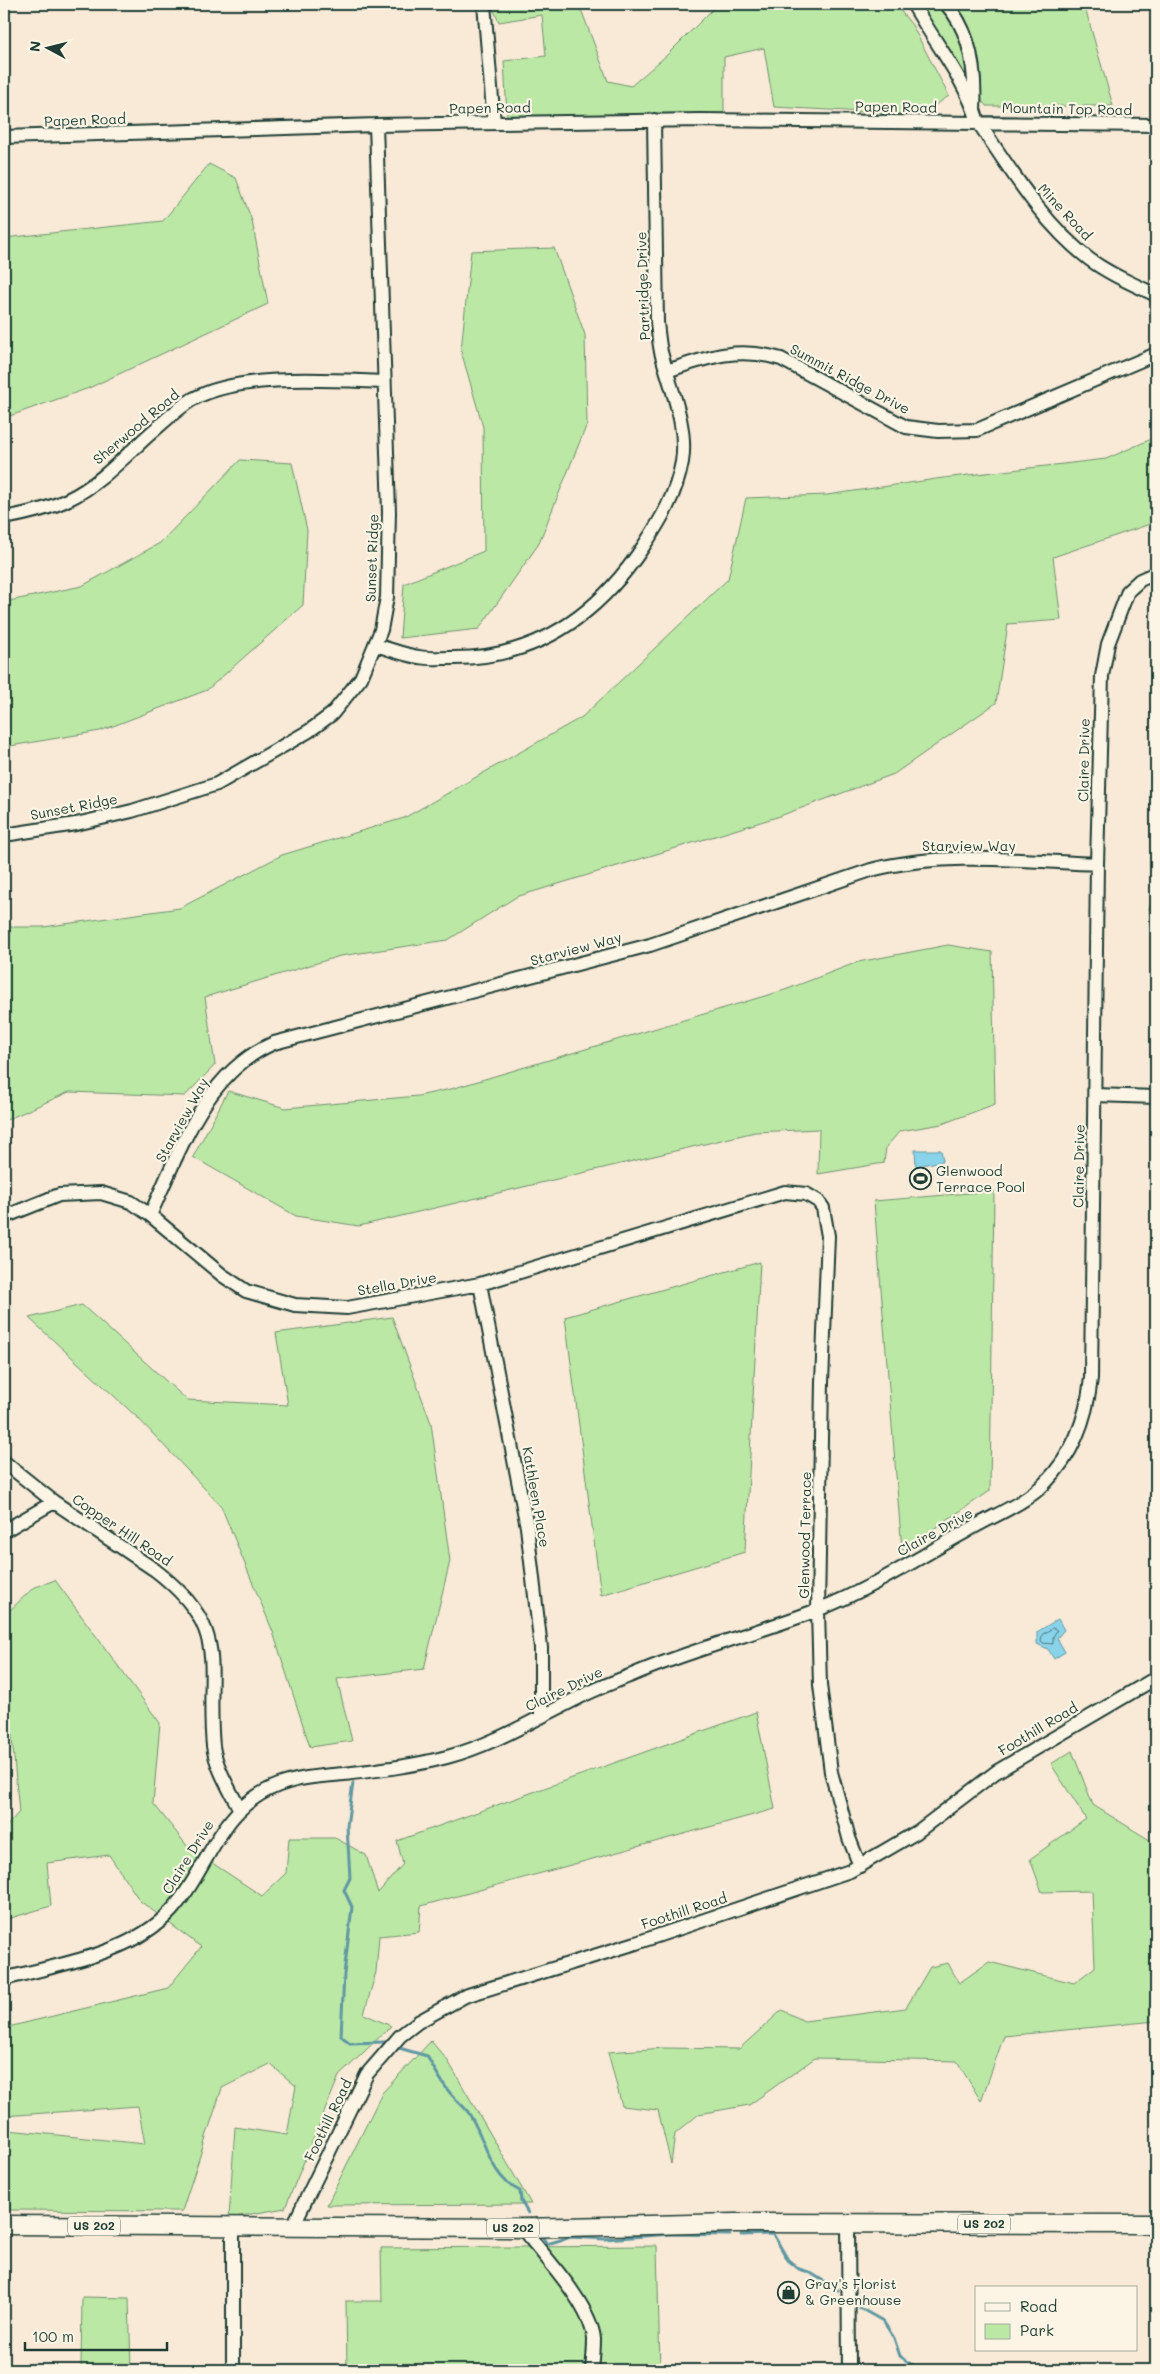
<svg xmlns="http://www.w3.org/2000/svg" width="1160" height="2374" font-family="Mali,sans-serif">
<style>
.green{fill:#bce8a6;stroke:#6e926d}
.water{fill:#8ad4eb;stroke:#5f98a2}
.lines{fill:none;stroke-linecap:round;stroke-linejoin:round}
.shore{stroke:#4a797d;stroke-width:1}
.stream{stroke:#5f98a2;stroke-width:3}
.minor-casing{stroke:#1f3d34;stroke-width:16}
.highway-casing{stroke:#1f3d34;stroke-width:21}
.minor{stroke:#fcf5e5;stroke-width:12}
.highway{stroke:#fcf5e5;stroke-width:18}
.labels{text-anchor:middle;stroke-width:4.5;stroke-linejoin:round;paint-order:stroke}
.shield{fill:#fcf5e5;stroke:#617469;stroke-width:1}
.shield-label{font-size:12px;font-weight:bold;fill:#1f3d34}
.street-label{font-size:14px;fill:#1f3d34;stroke:#fcf5e5}
.poi-label{font-size:14px;fill:#1f3d34;stroke:#fcf5e5;text-anchor:start}
</style>
<rect width="100%" height="100%" fill="#f9e9d7"/>
<filter id="ink" filterUnits="userSpaceOnUse"><feTurbulence type="fractalNoise" baseFrequency=".02" numOctaves="2"/><feDisplacementMap in="SourceGraphic" scale="10" xChannelSelector="R" yChannelSelector="G"/><feConvolveMatrix kernelMatrix="1 2 1 2 8 2 1 2 1" color-interpolation-filters="sRGB"/></filter>
<g filter="url(#ink)">
<path class="green" d="M 491,4 L 579,4 L 608,81 L 631,86 L 667,55 L 717,5 L 895,4 L 912,25 L 949,96 L 920,115 L 774,107 L 764,48 L 724,57 L 724,114 L 507,116 L 504,61 L 546,56 L 542,15 L 499,22 Z
M 912,4 L 1084,4 L 1113,106 L 986,106 Z
M 209,164 L 236,178 L 252,221 L 268,304 L 89,388 L 4,418 L 4,238 L 163,221 Z
M 554,248 L 585,335 L 587,424 L 538,545 L 479,629 L 400,638 L 404,584 L 484,551 L 483,427 L 461,351 L 471,251 Z
M 1156,437 L 1156,522 L 1053,557 L 1061,620 L 1008,624 L 996,703 L 894,774 L 777,817 L 516,897 L 448,940 L 340,956 L 205,997 L 215,1065 L 185,1096 L 69,1092 L 4,1121 L 4,927 L 43,927 L 180,908 L 282,855 L 404,818 L 582,717 L 728,579 L 746,498 L 827,495 L 943,478 L 1106,459 Z
M 240,460 L 292,463 L 307,530 L 303,605 L 207,690 L 100,731 L 4,747 L 4,602 L 82,586 L 160,543 Z
M 1156,890 L 1156,967 L 1149,908 Z
M 948,945 L 992,952 L 995,1104 L 942,1124 L 900,1131 L 886,1147 L 884,1163 L 818,1174 L 819,1129 L 755,1132 L 359,1226 L 296,1216 L 193,1157 L 228,1091 L 285,1108 L 418,1096 L 451,1089 L 785,990 L 858,962 Z
M 994,1191 L 990,1491 L 902,1550 L 874,1201 Z
M 760,1262 L 745,1552 L 601,1595 L 565,1317 Z
M 82,1305 L 187,1400 L 288,1405 L 276,1333 L 392,1317 L 431,1423 L 450,1561 L 424,1669 L 337,1679 L 352,1741 L 310,1747 L 273,1632 L 221,1506 L 138,1418 L 29,1318 Z
M 55,1580 L 160,1723 L 153,1803 L 188,1847 L 262,1896 L 286,1873 L 289,1838 L 335,1838 L 366,1855 L 378,1893 L 403,1864 L 397,1841 L 756,1712 L 775,1809 L 421,1906 L 419,1932 L 379,1936 L 376,1972 L 364,2014 L 391,2026 L 339,2076 L 285,2208 L 229,2218 L 235,2127 L 287,2135 L 296,2086 L 270,2064 L 222,2088 L 182,2211 L 10,2210 L 8,2130 L 145,2144 L 138,2106 L 4,2116 L 4,2028 L 168,1988 L 201,1947 L 140,1901 L 109,1855 L 47,1863 L 51,1906 L 4,1920 L 4,1829 L 19,1812 L 4,1652 L 4,1616 L 33,1588 Z
M 1072,1751 L 1093,1805 L 1156,1844 L 1156,2021 L 1004,2036 L 981,2101 L 957,2061 L 815,2058 L 749,2105 L 699,2114 L 675,2134 L 671,2164 L 658,2110 L 622,2106 L 608,2052 L 664,2048 L 739,2049 L 782,2010 L 804,2021 L 906,2008 L 930,1967 L 948,1963 L 959,1983 L 989,1962 L 1074,1983 L 1095,1967 L 1092,1891 L 1042,1892 L 1030,1859 L 1086,1819 L 1051,1764 Z
M 431,2041 L 448,2061 L 531,2204 L 327,2205 L 382,2093 Z
M 657,2246 L 660,2370 L 347,2370 L 346,2301 L 382,2301 L 381,2248 Z
M 82,2297 L 129,2298 L 131,2370 L 81,2370 Z"/>
<path class="water" d="M 915,1150 L 941,1150 L 943,1161 L 916,1166 Z
M 1058,1619 L 1064,1630 L 1057,1638 L 1065,1652 L 1054,1659 L 1048,1649 L 1037,1644 L 1037,1632 Z"/>
<g class="lines">
<path class="shore" d="M 1053,1628 L 1057,1630 L 1053,1637 L 1053,1644 L 1043,1643 L 1041,1641 L 1042,1635 Z"/>
<path class="stream" d="M 353,1783 L 347,1826 L 350,1878 L 344,1890 L 352,1907 L 344,1974 L 341,2036 L 350,2043 L 384,2042
M 399,2048 L 427,2056 C 433,2067 440,2079 447,2089 C 453,2098 462,2104 468,2112 C 487,2140 488,2176 520,2191 L 521,2201 L 528,2213
M 741,2235 L 773,2234 L 788,2260 L 799,2269 L 809,2272 L 838,2290
M 543,2238 L 547,2244 L 571,2237 L 605,2239 L 671,2234 L 730,2235
M 860,2308 L 883,2321 L 894,2338 L 900,2356 L 920,2370"/>
<defs>
<path id="minor" d="M 484,4 L 494,123
M 913,4 C 934,42 966,80 978,122 C 1011,170 1042,223 1089,259 C 1109,274 1133,284 1156,295
M 946,4 C 972,32 976,73 974,110
M 4,137 L 376,125 L 700,120 L 1156,125
M 667,371 C 708,357 738,346 781,359 L 906,427 L 938,431 L 977,430 L 1156,354
M 4,518 C 26,514 49,509 69,499 C 100,484 126,455 152,432 C 165,421 178,408 193,399 C 241,373 330,380 384,382
M 375,645 C 390,649 404,655 419,657 C 429,659 439,658 449,658 C 534,660 597,616 643,547 C 661,520 676,495 682,462 C 688,426 670,387 661,352 C 659,342 658,332 657,322 L 654,120
M 4,835 L 76,824 L 132,811 L 217,784 L 309,731 L 332,714 L 361,678 L 381,630 L 387,597 L 389,512 L 376,125
M 1095,1095 L 1156,1097
M 150,1215 C 180,1151 205,1072 274,1043 L 650,945 L 871,870 C 944,851 1023,861 1097,864
M 4,1217 L 59,1195 L 101,1193 L 131,1202 L 150,1215 L 222,1275 L 246,1291 L 295,1305 L 347,1308 L 480,1284 L 785,1192 L 806,1194 L 818,1201 L 823,1208 L 828,1236 L 822,1382 L 818,1610 L 820,1685 L 831,1772 L 849,1838 L 860,1866
M 480,1284 L 527,1527 L 541,1648 L 541,1717
M 4,1462 L 54,1502 L 155,1570 C 233,1630 205,1664 213,1746 C 216,1768 230,1790 240,1810
M 4,1531 L 54,1502
M 4,1979 C 59,1964 130,1955 171,1911 C 211,1867 217,1808 279,1785 C 300,1777 322,1776 344,1774 C 378,1770 413,1766 447,1757 C 493,1745 535,1719 578,1698 C 595,1689 614,1682 632,1675 C 692,1649 756,1634 817,1610 C 869,1590 918,1558 967,1531 C 992,1516 1025,1504 1045,1483 C 1073,1455 1087,1417 1091,1378 L 1097,864 L 1102,676 L 1108,644 L 1128,591 L 1140,580 L 1156,573
M 848,2223 L 849,2370
M 292,2228 L 367,2074 L 400,2036 L 418,2022 L 465,1996 L 636,1943 L 850,1871 L 917,1832 L 996,1772 L 1156,1678
M 522,2228 C 543,2255 591,2305 594,2339 C 594,2349 593,2360 592,2370
M 233,2370 L 233,2228"/>
<path id="highway" d="M 4,2225 L 522,2228 L 734,2223 L 1156,2224"/>
</defs>
<use href="#minor" class="minor-casing"/>
<use href="#highway" class="highway-casing"/>
<use href="#minor" class="minor"/>
<use href="#highway" class="highway"/>
</g>
</g>
<defs>
<symbol id="stadium-ring" viewBox="-11 -11 22 22"><circle r="9.5" fill="#fcf5e5" stroke="#1f3d34" stroke-width="1.5"/><path d="M0-5a6.5 5 0 1 0 0 10a6.5 5 0 1 0 0-10ZM-3.5-1.8h7v3.6h-7Z" fill="#1f3d34"/></symbol>
<symbol id="shop-ring" viewBox="-11 -11 22 22"><circle r="9.5" fill="#fcf5e5" stroke="#1f3d34" stroke-width="1.5"/><path d="M-5-2.5h2.3a2.7 3.5 0 0 1 5.4 0H5L5.5 6h-11ZM-1.5-2.5h3a1.5 2.3 0 0 0-3 0Z" fill="#1f3d34"/></symbol>
</defs>
<g fill-rule="evenodd">
<use href="#stadium-ring" x="908" y="1166" width="25" height="25"/>
<use href="#shop-ring" x="776" y="2280" width="25" height="25"/>
</g>
<g class="labels">
<g class="shield">
<rect x="958" y="2214.5" width="52" height="19" rx="4"/>
<rect x="68" y="2216.5" width="52" height="19" rx="4"/>
<rect x="487" y="2218.5" width="52" height="19" rx="4"/>
</g>
<g class="shield-label">
<text x="984" y="2228">US 202</text>
<text x="94" y="2230">US 202</text>
<text x="513" y="2232">US 202</text>
</g>
<g class="street-label">
<text transform="translate(896 107) rotate(1)" y="5">Papen Road</text>
<text transform="translate(490 108) rotate(-1)" y="5">Papen Road</text>
<text transform="translate(1067 109) rotate(1)" y="5">Mountain Top Road</text>
<text transform="translate(85 120) rotate(-2)" y="5">Papen Road</text>
<text transform="translate(1065 212) rotate(47)" y="5">Mine Road</text>
<text transform="translate(643 286) rotate(-92)" y="5">Partridge Drive</text>
<text transform="translate(850 379) rotate(28)" y="5">Summit Ridge Drive</text>
<text transform="translate(136 427) rotate(-40)" y="5">Sherwood Road</text>
<text transform="translate(372 558) rotate(-88)" y="5">Sunset Ridge</text>
<text transform="translate(1084 760) rotate(-89)" y="5">Claire Drive</text>
<text transform="translate(74 807) rotate(-11)" y="5">Sunset Ridge</text>
<text x="969" y="851">Starview Way</text>
<text transform="translate(576 949) rotate(-15)" y="5">Starview Way</text>
<text transform="translate(182 1120) rotate(-61)" y="5">Starview Way</text>
<text transform="translate(1079 1166) rotate(-89)" y="5">Claire Drive</text>
<text transform="translate(397 1284) rotate(-10)" y="5">Stella Drive</text>
<text transform="translate(536 1497) rotate(80)" y="5">Kathleen Place</text>
<text transform="translate(122 1530) rotate(34)" y="5">Copper Hill Road</text>
<text transform="translate(935 1532) rotate(-29)" y="5">Claire Drive</text>
<text transform="translate(805 1535) rotate(-89)" y="5">Glenwood Terrace</text>
<text transform="translate(564 1689) rotate(-26)" y="5">Claire Drive</text>
<text transform="translate(1038 1729) rotate(-31)" y="5">Foothill Road</text>
<text transform="translate(188 1857) rotate(-58)" y="5">Claire Drive</text>
<text transform="translate(684 1911) rotate(-18)" y="5">Foothill Road</text>
<text transform="translate(328 2120) rotate(-64)" y="5">Foothill Road</text>
</g>
<g class="poi-label">
<text x="936" y="1176">Glenwood<tspan x="936" dy="16">Terrace Pool</tspan></text>
<text x="805" y="2289">Gray's Florist<tspan x="805" dy="16">&amp; Greenhouse</tspan></text>
</g>
</g>
<rect width="1160" height="2374" fill="none" stroke="#fcf5e5" stroke-width="20"/>
<rect x="10" y="10" width="1140" height="2354" fill="none" stroke="#1f3d34" stroke-width="2" filter="url(#ink)"/>
<rect x="975" y="2286" width="162" height="65" fill="#fcf5e5" stroke="#a4ab9e"/>
<rect x="985" y="2303" width="25" height="8" fill="#fcf5e5" stroke="#a4ab9e"/>
<text x="1020" y="2312" font-size="15" fill="#1f3d34">Road</text>
<rect x="985" y="2324" width="25" height="15" fill="#bce8a6" stroke="#a4ab9e"/>
<text x="1020" y="2336" font-size="15" fill="#1f3d34">Park</text>
<g transform="translate(48 48) rotate(277)" stroke="#fcf5e5" stroke-width="4" paint-order="stroke">
<path d="M0-4L9 19L0 12L-9 19Z" fill="#1f3d34"/>
<text y="-8" font-size="14" font-weight="bold" text-anchor="middle" fill="#1f3d34">N</text>
</g>
<path d="M25 2342v8h142v-8" fill="none" stroke="#1f3d34" stroke-width="2.5"/>
<text x="32" y="2342" font-size="15" fill="#1f3d34" stroke="#fcf5e5" stroke-width="4" paint-order="stroke">100 m</text>
</svg>
